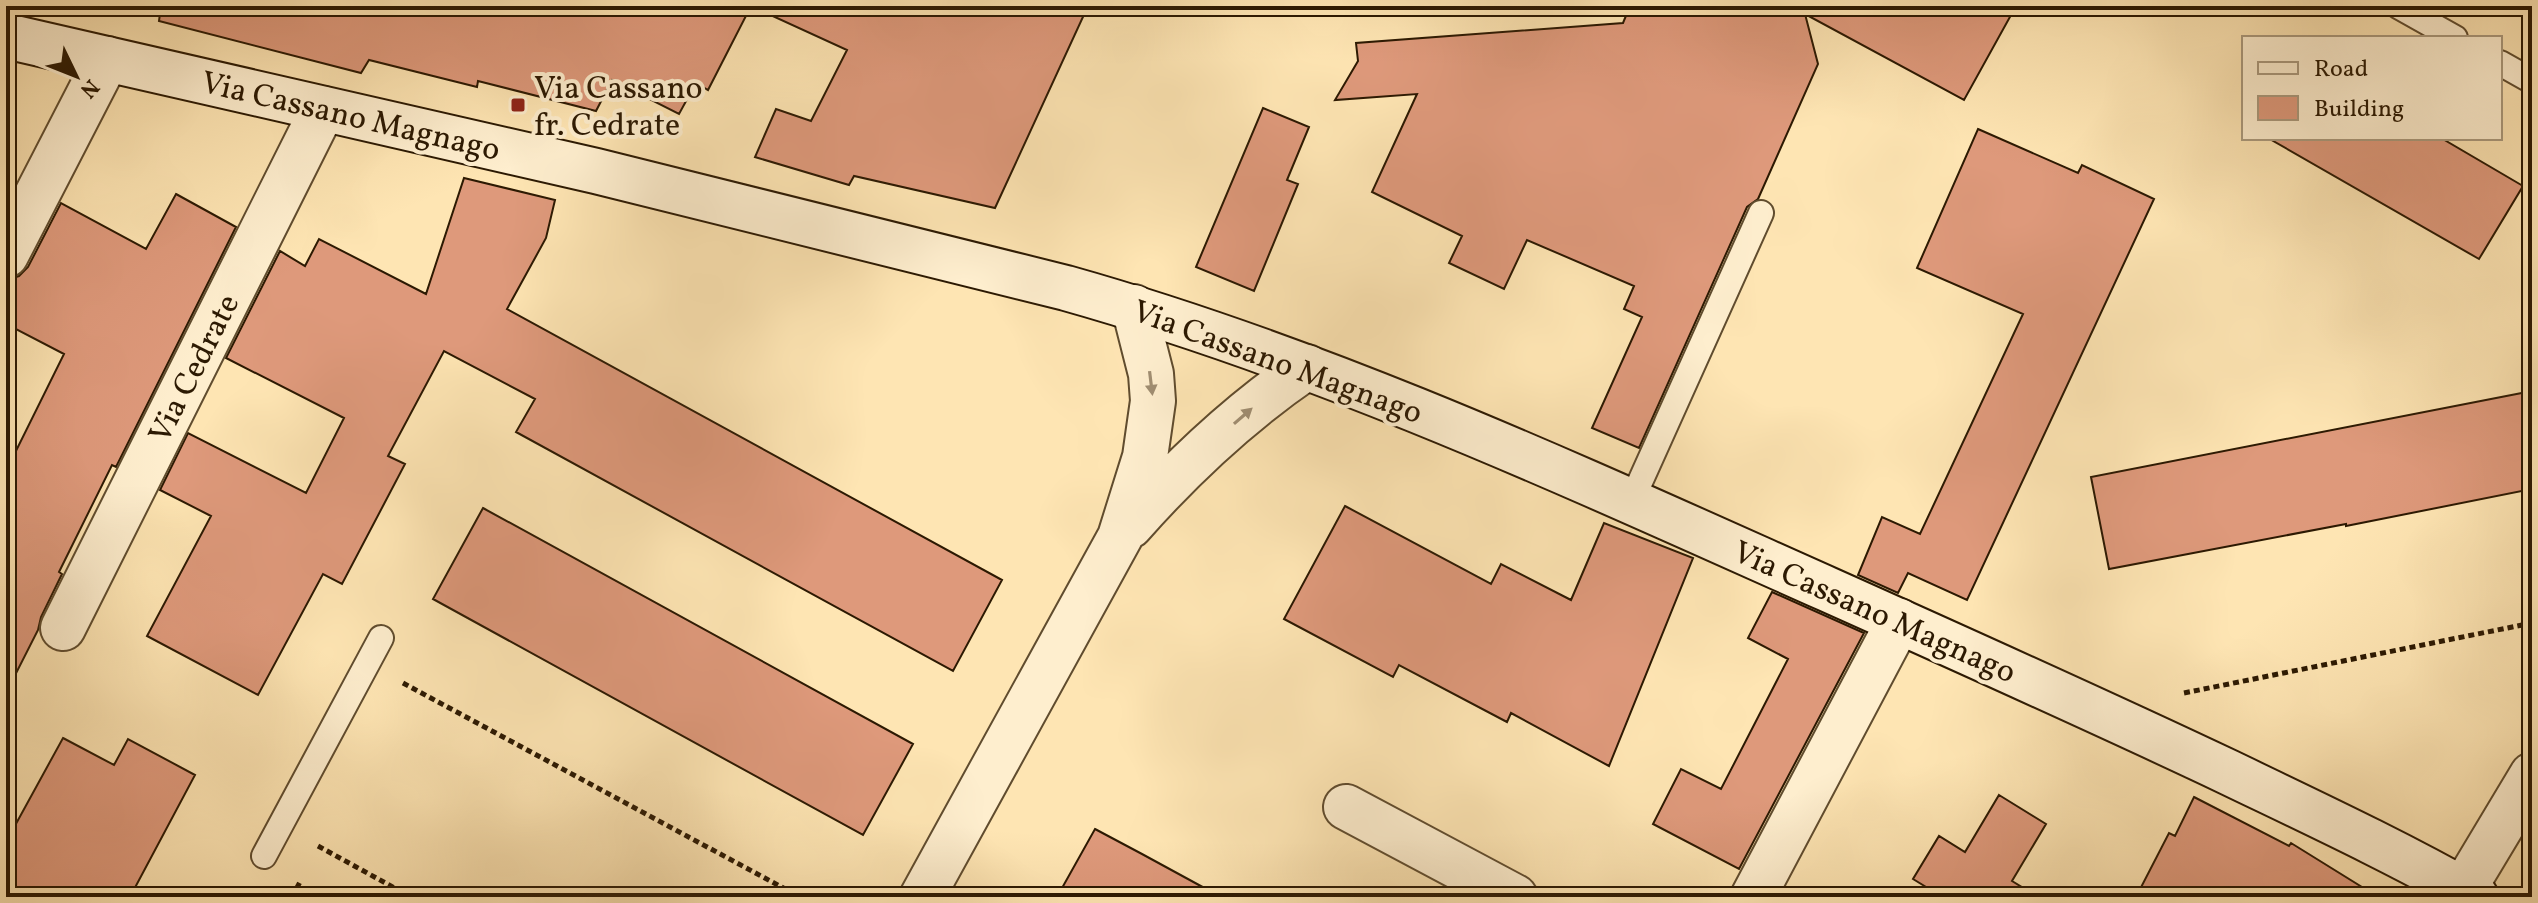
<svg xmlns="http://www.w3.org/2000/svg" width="2538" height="903" font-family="Vollkorn,serif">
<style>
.building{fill:#de997b;stroke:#2c1902;stroke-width:2}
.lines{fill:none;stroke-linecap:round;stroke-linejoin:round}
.lane-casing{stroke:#604c2e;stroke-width:28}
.street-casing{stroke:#604c2e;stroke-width:48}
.secondary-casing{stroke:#2c1902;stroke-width:48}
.path{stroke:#2c1902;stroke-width:5;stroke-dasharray:6 4;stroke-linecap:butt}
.lane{stroke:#feeece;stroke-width:24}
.street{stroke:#feeece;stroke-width:44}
.secondary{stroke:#feeece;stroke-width:44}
.oneway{fill:#a08e72}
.poi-dot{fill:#8f2418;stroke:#feeece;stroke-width:3}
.labels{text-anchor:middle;stroke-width:8;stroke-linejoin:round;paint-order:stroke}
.poi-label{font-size:32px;fill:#2c1902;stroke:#feeece;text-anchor:start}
.street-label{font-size:32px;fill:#2c1902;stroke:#feeece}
</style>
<rect width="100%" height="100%" fill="#fee5b3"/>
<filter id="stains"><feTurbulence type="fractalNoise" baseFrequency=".0025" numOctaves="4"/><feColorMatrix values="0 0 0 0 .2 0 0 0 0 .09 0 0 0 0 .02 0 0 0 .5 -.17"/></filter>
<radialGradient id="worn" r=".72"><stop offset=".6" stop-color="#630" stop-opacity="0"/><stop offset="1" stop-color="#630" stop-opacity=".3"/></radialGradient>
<path class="building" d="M 161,6 L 1088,6 L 995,208 L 854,176 L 849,185 L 755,157 L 776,109 L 811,121 L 847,50 L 751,6 L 708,90 L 696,83 L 679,114 L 612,80 L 596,111 L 478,81 L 477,87 L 369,60 L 361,73 L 159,21 Z
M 1630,6 L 2016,6 L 1964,100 L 1805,14 L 1818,64 L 1758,199 L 1747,207 L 1639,448 L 1592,428 L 1642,317 L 1624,309 L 1634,286 L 1527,240 L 1504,289 L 1449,263 L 1462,236 L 1372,192 L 1417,94 L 1335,100 L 1358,61 L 1356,43 L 1623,23 Z
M 1263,108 L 1309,127 L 1287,180 L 1298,184 L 1254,291 L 1196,267 Z
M 1978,129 L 2078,173 L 2082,165 L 2154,199 L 1967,600 L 1908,573 L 1898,593 L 1858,575 L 1882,517 L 1920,534 L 2023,314 L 1917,268 Z
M 2268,138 L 2441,138 L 2523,186 L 2479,259 Z
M 464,178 L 555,200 L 546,238 L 507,309 L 1002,580 L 953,671 L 516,432 L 535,399 L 444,351 L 388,456 L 405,464 L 342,584 L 323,574 L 258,695 L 147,636 L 211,516 L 160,490 L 188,433 L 306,493 L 344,418 L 226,358 L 280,251 L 305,266 L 319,239 L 426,294 Z
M 176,194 L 236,227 L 116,467 L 112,465 L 59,572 L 62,574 L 41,617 L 38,630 L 6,693 L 6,471 L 64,354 L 6,324 L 6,280 L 19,276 L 28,267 L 61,203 L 146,249 Z
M 2532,391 L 2532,489 L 2346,526 L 2346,524 L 2109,569 L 2091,477 Z
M 1345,506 L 1491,584 L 1501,564 L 1571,600 L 1604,523 L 1693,558 L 1609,766 L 1511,713 L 1507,722 L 1399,665 L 1393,677 L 1284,619 Z
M 483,508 L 913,744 L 863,835 L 433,599 Z
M 1772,592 L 1864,633 L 1739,869 L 1653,824 L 1681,769 L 1721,789 L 1788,659 L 1748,638 Z
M 63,738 L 114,765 L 128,739 L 195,775 L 130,897 L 6,897 L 6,842 Z
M 1999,795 L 2046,824 L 2012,881 L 2038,897 L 1937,897 L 1939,895 L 1913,879 L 1939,836 L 1965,852 Z
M 2194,797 L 2289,846 L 2291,843 L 2378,897 L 2136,897 L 2169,833 L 2175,836 Z
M 1095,829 L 1142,854 L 1221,897 L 1057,897 Z"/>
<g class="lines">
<defs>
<path id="lane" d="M 2398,6 L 2455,38
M 2500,63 L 2532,81
M 1631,502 L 1761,213
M 264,856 L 381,638"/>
<path id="street" d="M 6,255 L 107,59
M 1130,526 C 1183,466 1241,412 1307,367
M 63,628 L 323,109
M 1346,807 L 1515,897
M 2463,890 L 2532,775
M 922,897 L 1120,537 L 1145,457 L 1153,401 L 1151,374 L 1134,307
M 1753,897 L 1899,621"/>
<path id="secondary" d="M 6,36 L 596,171 L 1066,288 C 1329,362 1578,478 1827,589 C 1961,649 2095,709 2228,772 C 2311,812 2395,851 2476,897"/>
</defs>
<use href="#lane" class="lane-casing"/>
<use href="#street" class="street-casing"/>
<use href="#secondary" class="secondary-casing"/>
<path class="path" d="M 403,683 L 800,897
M 2184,693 L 2532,623
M 318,846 L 411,897
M 292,897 L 301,880"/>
<use href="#lane" class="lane"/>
<use href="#street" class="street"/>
<use href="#secondary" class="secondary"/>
</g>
<defs><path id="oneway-solid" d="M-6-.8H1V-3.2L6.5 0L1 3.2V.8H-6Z" transform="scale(2)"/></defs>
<g class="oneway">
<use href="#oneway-solid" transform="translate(1151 383) rotate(83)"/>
<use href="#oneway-solid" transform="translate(1243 416) rotate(-41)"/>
</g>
<rect class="poi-dot" x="510" y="97" width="16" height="16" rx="4"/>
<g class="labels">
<g class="poi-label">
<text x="534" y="98">Via Cassano<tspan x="534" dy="37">fr. Cedrate</tspan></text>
</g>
<g class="street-label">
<text transform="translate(351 115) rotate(13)" y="11">Via Cassano Magnago</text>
<text transform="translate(1278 361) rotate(20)" y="11">Via Cassano Magnago</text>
<text transform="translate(193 368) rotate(-63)" y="11">Via Cedrate</text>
<text transform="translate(1875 611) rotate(24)" y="11">Via Cassano Magnago</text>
</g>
</g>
<rect width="2538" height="903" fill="none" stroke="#fee5b3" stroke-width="32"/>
<rect x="8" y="8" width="2522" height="887" fill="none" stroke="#2c1902" stroke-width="4"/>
<rect x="16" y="16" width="2506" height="871" fill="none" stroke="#2c1902" stroke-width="2"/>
<rect x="2242" y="36" width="260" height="104" fill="#feeece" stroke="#aa997c" stroke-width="2"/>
<rect x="2258" y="62" width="40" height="12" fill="#feeece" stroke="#aa997c" stroke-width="2"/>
<text x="2314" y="76" font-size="24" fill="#2c1902">Road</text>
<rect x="2258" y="96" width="40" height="24" fill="#de997b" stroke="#aa997c" stroke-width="2"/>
<text x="2314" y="116" font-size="24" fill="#2c1902">Building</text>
<g transform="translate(76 76) rotate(133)" stroke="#feeece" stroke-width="6" paint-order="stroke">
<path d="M0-6L14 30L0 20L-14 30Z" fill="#2c1902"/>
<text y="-12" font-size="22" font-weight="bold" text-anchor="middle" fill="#2c1902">N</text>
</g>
<rect width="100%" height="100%" filter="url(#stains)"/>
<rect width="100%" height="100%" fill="url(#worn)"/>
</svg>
